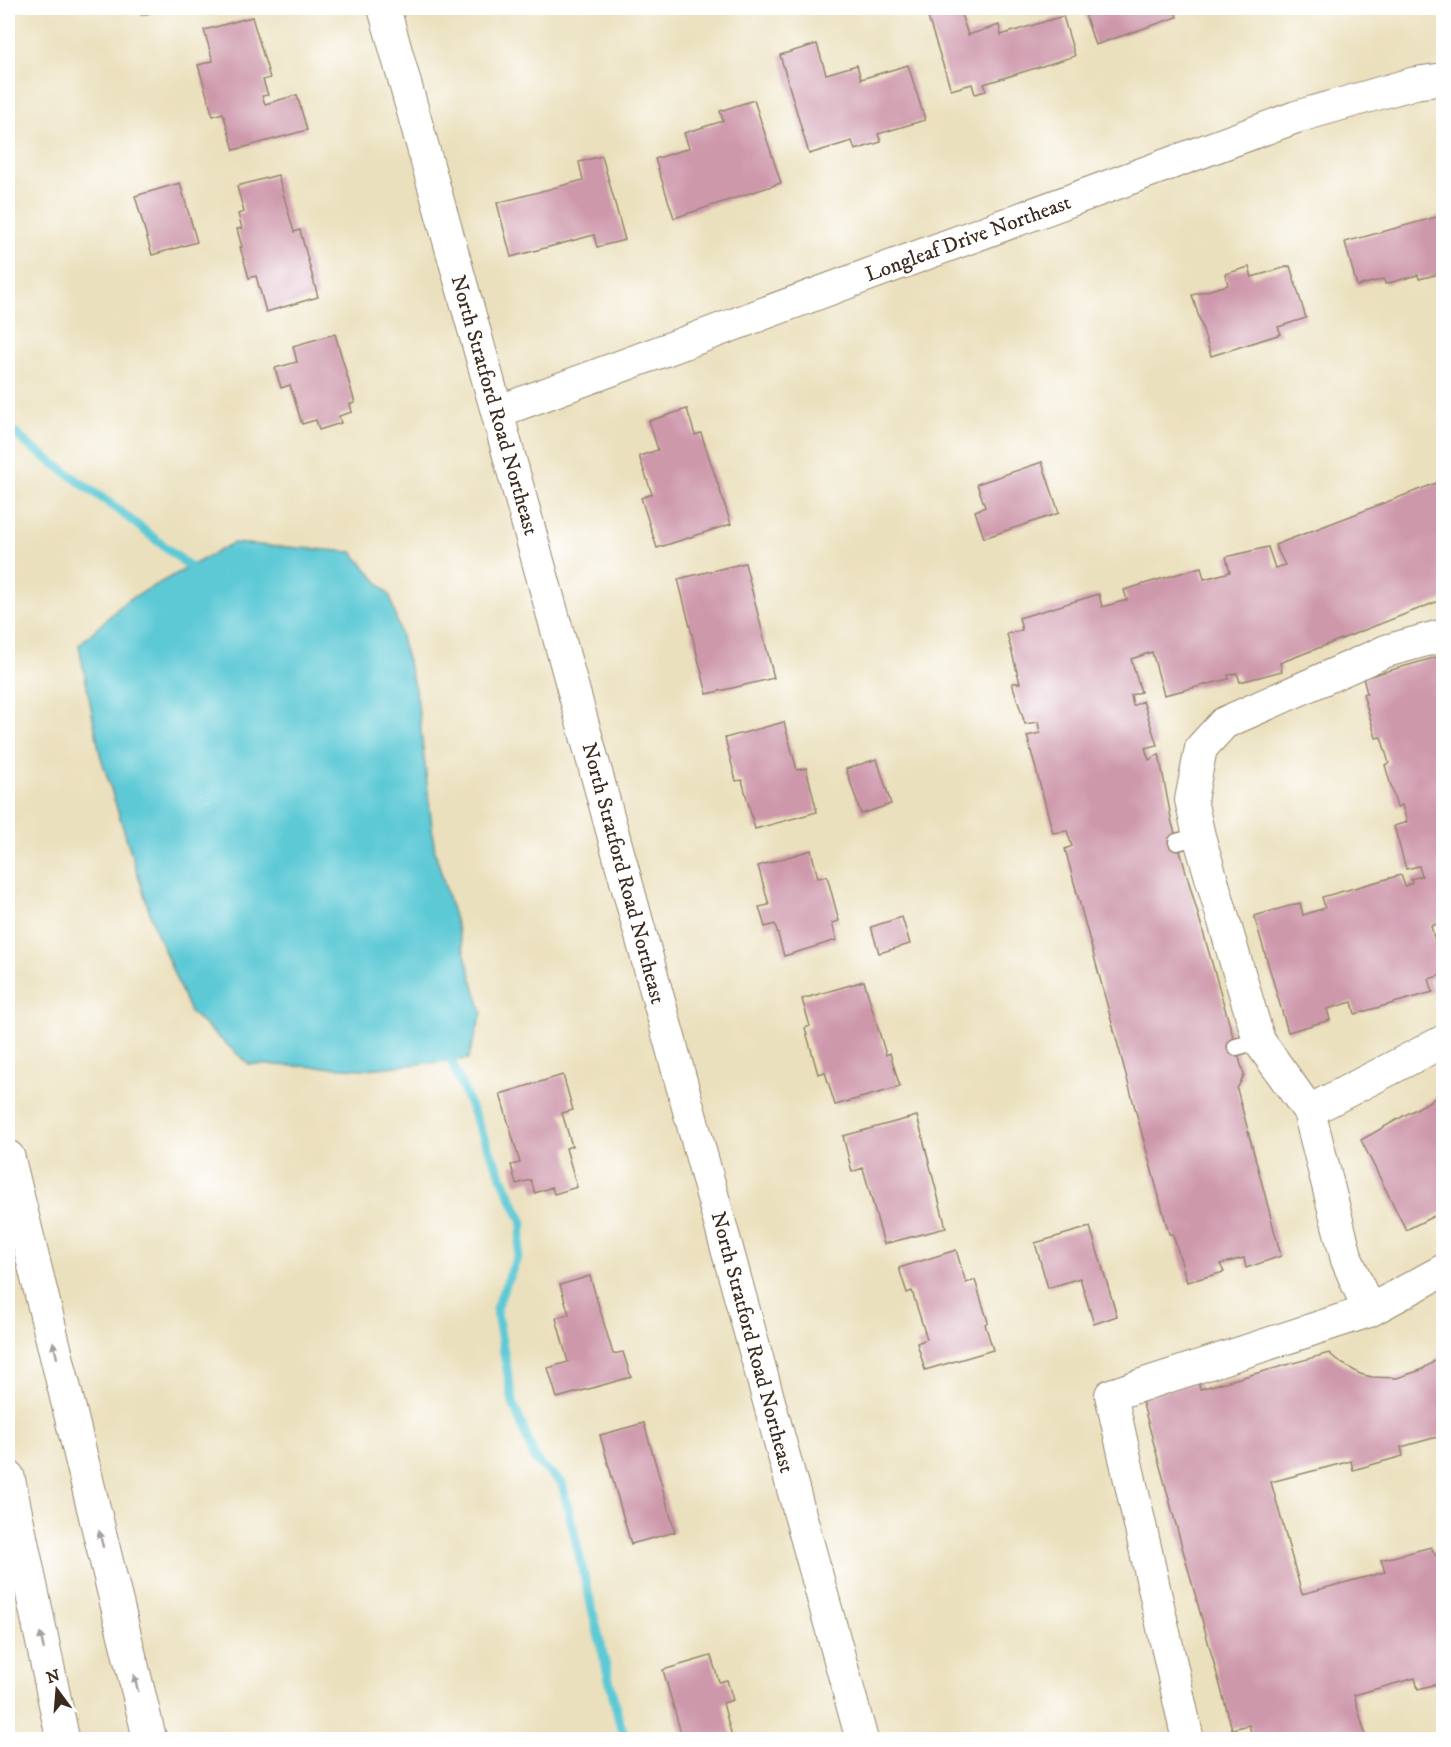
<svg xmlns="http://www.w3.org/2000/svg" width="1451" height="1747" font-family="'IM FELL DW Pica',serif">
<style>
.water{fill:#5dc9d5;stroke:#4c7a7a;stroke-width:1.5}
.lines{fill:none;stroke-linecap:round;stroke-linejoin:round}
.stream{stroke:#5dc9d5;stroke-width:9}
.building{fill:#ce98ab}
.lane-casing{stroke:#93856e;stroke-width:19}
.street-casing{stroke:#93856e;stroke-width:34}
.highway-casing{stroke:#93856e;stroke-width:35}
.lane{stroke:#fff;stroke-width:16}
.street{stroke:#fff;stroke-width:32}
.highway{stroke:#fff;stroke-width:33}
.oneway{fill:#a79f9a}
.labels{text-anchor:middle;stroke-width:6;stroke-linejoin:round;paint-order:stroke}
.street-label{font-size:21px;fill:#3b2a1e;stroke:#fff}
</style>
<rect width="100%" height="100%" fill="#fff"/>
<filter id="ink" filterUnits="userSpaceOnUse"><feTurbulence type="fractalNoise" baseFrequency=".0167" numOctaves="2"/><feDisplacementMap in="SourceGraphic" scale="12" xChannelSelector="R" yChannelSelector="G"/><feConvolveMatrix kernelMatrix="1 2 1 2 8 2 1 2 1" color-interpolation-filters="sRGB"/></filter>
<filter id="wash" filterUnits="userSpaceOnUse"><feTurbulence type="fractalNoise" baseFrequency=".008" numOctaves="4" result="noise"/><feDisplacementMap in="SourceGraphic" scale="24" xChannelSelector="R" yChannelSelector="G"/><feGaussianBlur stdDeviation="1.35" result="paint"/><feColorMatrix in="noise" values="0 0 0 0 0 0 0 0 0 0 0 0 0 0 0 0 0 1.4 0 .05"/><feComposite in="paint" operator="in"/></filter>
<g filter="url(#wash)">
<rect width="100%" height="100%" fill="#ebe0bd"/>
<path class="water" d="M 233,543 L 352,552 L 390,596 L 417,697 L 435,852 L 482,1013 L 468,1059 L 366,1069 L 249,1064 L 190,1012 L 154,926 L 100,754 L 79,645 L 126,601 Z"/>
<g class="lines">
<path class="stream" d="M 8,427 L 31,447 L 116,508 L 198,573
M 447,1051 L 484,1138 L 523,1223 L 518,1256 L 496,1308 L 513,1403 L 536,1461 L 562,1483 L 619,1721 L 627,1740"/>
</g>
<g id="blocks">
<path class="building" d="M 139,8 L 165,8 L 142,15 Z
M 925,8 L 967,8 L 968,12 L 961,14 L 968,35 L 999,25 L 1001,35 L 1063,16 L 1075,56 L 984,84 L 986,91 L 975,94 L 972,84 L 951,90 Z
M 1083,8 L 1174,8 L 1177,17 L 1095,45 Z
M 252,17 L 270,78 L 263,80 L 268,95 L 262,96 L 265,104 L 297,95 L 307,130 L 234,150 L 223,113 L 213,116 L 198,65 L 213,61 L 204,30 Z
M 817,44 L 826,74 L 857,65 L 861,79 L 908,65 L 925,120 L 878,134 L 881,142 L 855,150 L 852,141 L 809,154 L 780,55 Z
M 754,100 L 781,183 L 674,218 L 655,159 L 689,148 L 684,133 L 723,121 L 720,111 Z
M 602,156 L 625,240 L 597,247 L 594,235 L 511,257 L 497,203 L 583,180 L 579,162 Z
M 278,175 L 294,232 L 300,230 L 318,297 L 266,312 L 256,276 L 249,278 L 240,247 L 242,247 L 237,229 L 242,228 L 238,214 L 244,212 L 237,186 Z
M 180,183 L 197,242 L 152,255 L 135,196 Z
M 1444,215 L 1444,273 L 1419,279 L 1418,275 L 1385,284 L 1384,279 L 1357,286 L 1345,242 Z
M 1290,266 L 1306,318 L 1278,327 L 1281,334 L 1211,356 L 1192,295 L 1228,285 L 1225,274 L 1249,267 L 1252,277 Z
M 335,334 L 355,403 L 350,404 L 352,412 L 339,416 L 341,423 L 319,430 L 316,420 L 302,424 L 290,385 L 281,388 L 275,368 L 297,362 L 293,346 Z
M 687,409 L 695,435 L 701,433 L 731,524 L 657,548 L 641,498 L 652,494 L 639,456 L 658,450 L 649,421 Z
M 1042,462 L 1059,513 L 984,538 L 975,511 L 985,507 L 977,484 Z
M 1444,480 L 1444,599 L 1280,663 L 1282,671 L 1240,682 L 1237,673 L 1228,675 L 1229,679 L 1164,695 L 1152,652 L 1131,659 L 1141,692 L 1131,695 L 1133,706 L 1143,701 L 1157,745 L 1145,748 L 1149,760 L 1159,754 L 1172,823 L 1244,1075 L 1237,1089 L 1281,1256 L 1246,1268 L 1244,1258 L 1220,1264 L 1224,1272 L 1187,1282 L 1173,1234 L 1169,1234 L 1065,849 L 1072,846 L 1067,831 L 1053,833 L 1027,736 L 1040,733 L 1038,722 L 1025,724 L 1012,683 L 1020,683 L 1007,634 L 1022,630 L 1019,618 L 1099,594 L 1102,607 L 1127,600 L 1124,590 L 1201,567 L 1204,579 L 1230,572 L 1226,557 L 1268,547 L 1275,568 L 1285,565 L 1275,545 Z
M 745,563 L 774,678 L 707,694 L 678,579 Z
M 1444,655 L 1444,922 L 1431,926 L 1444,974 L 1429,979 L 1433,992 L 1355,1014 L 1352,1002 L 1327,1009 L 1330,1020 L 1288,1032 L 1254,916 L 1300,903 L 1303,915 L 1325,908 L 1322,897 L 1401,875 L 1405,886 L 1412,883 L 1411,879 L 1422,876 L 1419,866 L 1406,869 L 1394,826 L 1407,822 L 1402,805 L 1397,807 L 1385,765 L 1389,763 L 1381,737 L 1376,738 L 1363,694 L 1367,693 L 1363,678 Z
M 784,722 L 797,770 L 806,768 L 817,812 L 755,829 L 742,780 L 736,781 L 725,738 Z
M 877,759 L 891,804 L 861,814 L 846,769 Z
M 811,850 L 818,878 L 827,876 L 839,921 L 832,923 L 837,940 L 784,956 L 775,924 L 765,927 L 759,907 L 769,905 L 758,866 Z
M 902,917 L 910,944 L 879,953 L 871,927 Z
M 864,981 L 886,1055 L 890,1053 L 900,1087 L 835,1105 L 825,1072 L 818,1074 L 805,1028 L 810,1026 L 802,999 Z
M 563,1075 L 573,1110 L 562,1113 L 572,1146 L 566,1148 L 577,1187 L 554,1194 L 552,1187 L 535,1193 L 531,1180 L 516,1184 L 511,1165 L 520,1163 L 500,1094 Z
M 1444,1093 L 1444,1211 L 1406,1230 L 1361,1140 Z
M 917,1116 L 946,1228 L 884,1244 L 863,1168 L 852,1172 L 843,1136 Z
M 1090,1227 L 1117,1316 L 1094,1324 L 1080,1278 L 1048,1288 L 1035,1243 Z
M 956,1250 L 966,1283 L 975,1280 L 988,1322 L 985,1324 L 993,1350 L 925,1370 L 917,1343 L 927,1339 L 912,1291 L 907,1293 L 899,1268 Z
M 590,1276 L 613,1354 L 623,1352 L 631,1377 L 557,1398 L 548,1368 L 568,1362 L 556,1318 L 569,1314 L 560,1285 Z
M 1444,1352 L 1444,1443 L 1441,1436 L 1401,1447 L 1403,1456 L 1353,1470 L 1351,1461 L 1271,1482 L 1302,1594 L 1385,1572 L 1381,1560 L 1431,1547 L 1444,1570 L 1444,1682 L 1418,1689 L 1415,1678 L 1354,1695 L 1367,1740 L 1253,1740 L 1249,1725 L 1232,1729 L 1141,1397 L 1198,1382 L 1200,1389 L 1329,1353 L 1338,1361 L 1360,1374 L 1372,1377 L 1397,1378 L 1421,1370 L 1432,1363 Z
M 644,1423 L 675,1532 L 631,1544 L 600,1435 Z
M 711,1656 L 719,1682 L 727,1680 L 733,1700 L 723,1703 L 732,1737 L 724,1740 L 683,1740 L 663,1670 Z"/>
</g>
</g>
<g filter="url(#ink)">
<use href="#blocks" fill-opacity="0" stroke="#93856e" stroke-width="1.5"/>
<g class="lines">
<defs>
<path id="lane" d="M 1177,842 L 1199,836
M 1236,1047 L 1259,1041"/>
<path id="street" d="M 384,8 L 497,412 L 862,1740
M 497,412 L 1296,117 L 1415,83 L 1444,79
M 1309,1111 L 1444,1041
M 1369,1311 L 1347,1260 L 1309,1111 L 1259,1041 L 1199,836 L 1191,800 L 1201,748 L 1224,723 L 1386,651 L 1444,635
M 1188,1740 L 1111,1395 L 1369,1311 L 1444,1270"/>
<path id="highway" d="M 8,1157 L 150,1740
M 8,1477 L 63,1740"/>
</defs>
<use href="#lane" class="lane-casing"/>
<use href="#street" class="street-casing"/>
<use href="#highway" class="highway-casing"/>
<use href="#lane" class="lane"/>
<use href="#street" class="street"/>
<use href="#highway" class="highway"/>
</g>
<defs><path id="oneway-solid" d="M-6-.8H1V-3.2L6.5 0L1 3.2V.8H-6Z" transform="scale(1.5)"/></defs>
<g class="oneway">
<use href="#oneway-solid" transform="translate(55 1350) rotate(-104)"/>
<use href="#oneway-solid" transform="translate(101 1539) rotate(-104)"/>
<use href="#oneway-solid" transform="translate(42 1641) rotate(-102)"/>
<use href="#oneway-solid" transform="translate(136 1683) rotate(-104)"/>
</g>
</g>
<g class="labels">
<g class="street-label">
<text transform="translate(968 238) rotate(-20)" y="7">Longleaf Drive Northeast</text>
<text transform="translate(495 405) rotate(74)" y="7">North Stratford Road Northeast</text>
<text transform="translate(624 873) rotate(75)" y="7">North Stratford Road Northeast</text>
<text transform="translate(753 1342) rotate(75)" y="7">North Stratford Road Northeast</text>
</g>
</g>
<rect width="1451" height="1747" fill="none" stroke="#fff" stroke-width="30"/>
<g transform="translate(57 1690) rotate(344)" stroke="#ffffff" stroke-width="4.5" paint-order="stroke">
<path d="M0-4.5L10 22L0 15L-10 22Z" fill="#3b2a1e"/>
<text y="-9" font-size="16" font-weight="bold" text-anchor="middle" fill="#3b2a1e">N</text>
</g>
</svg>
